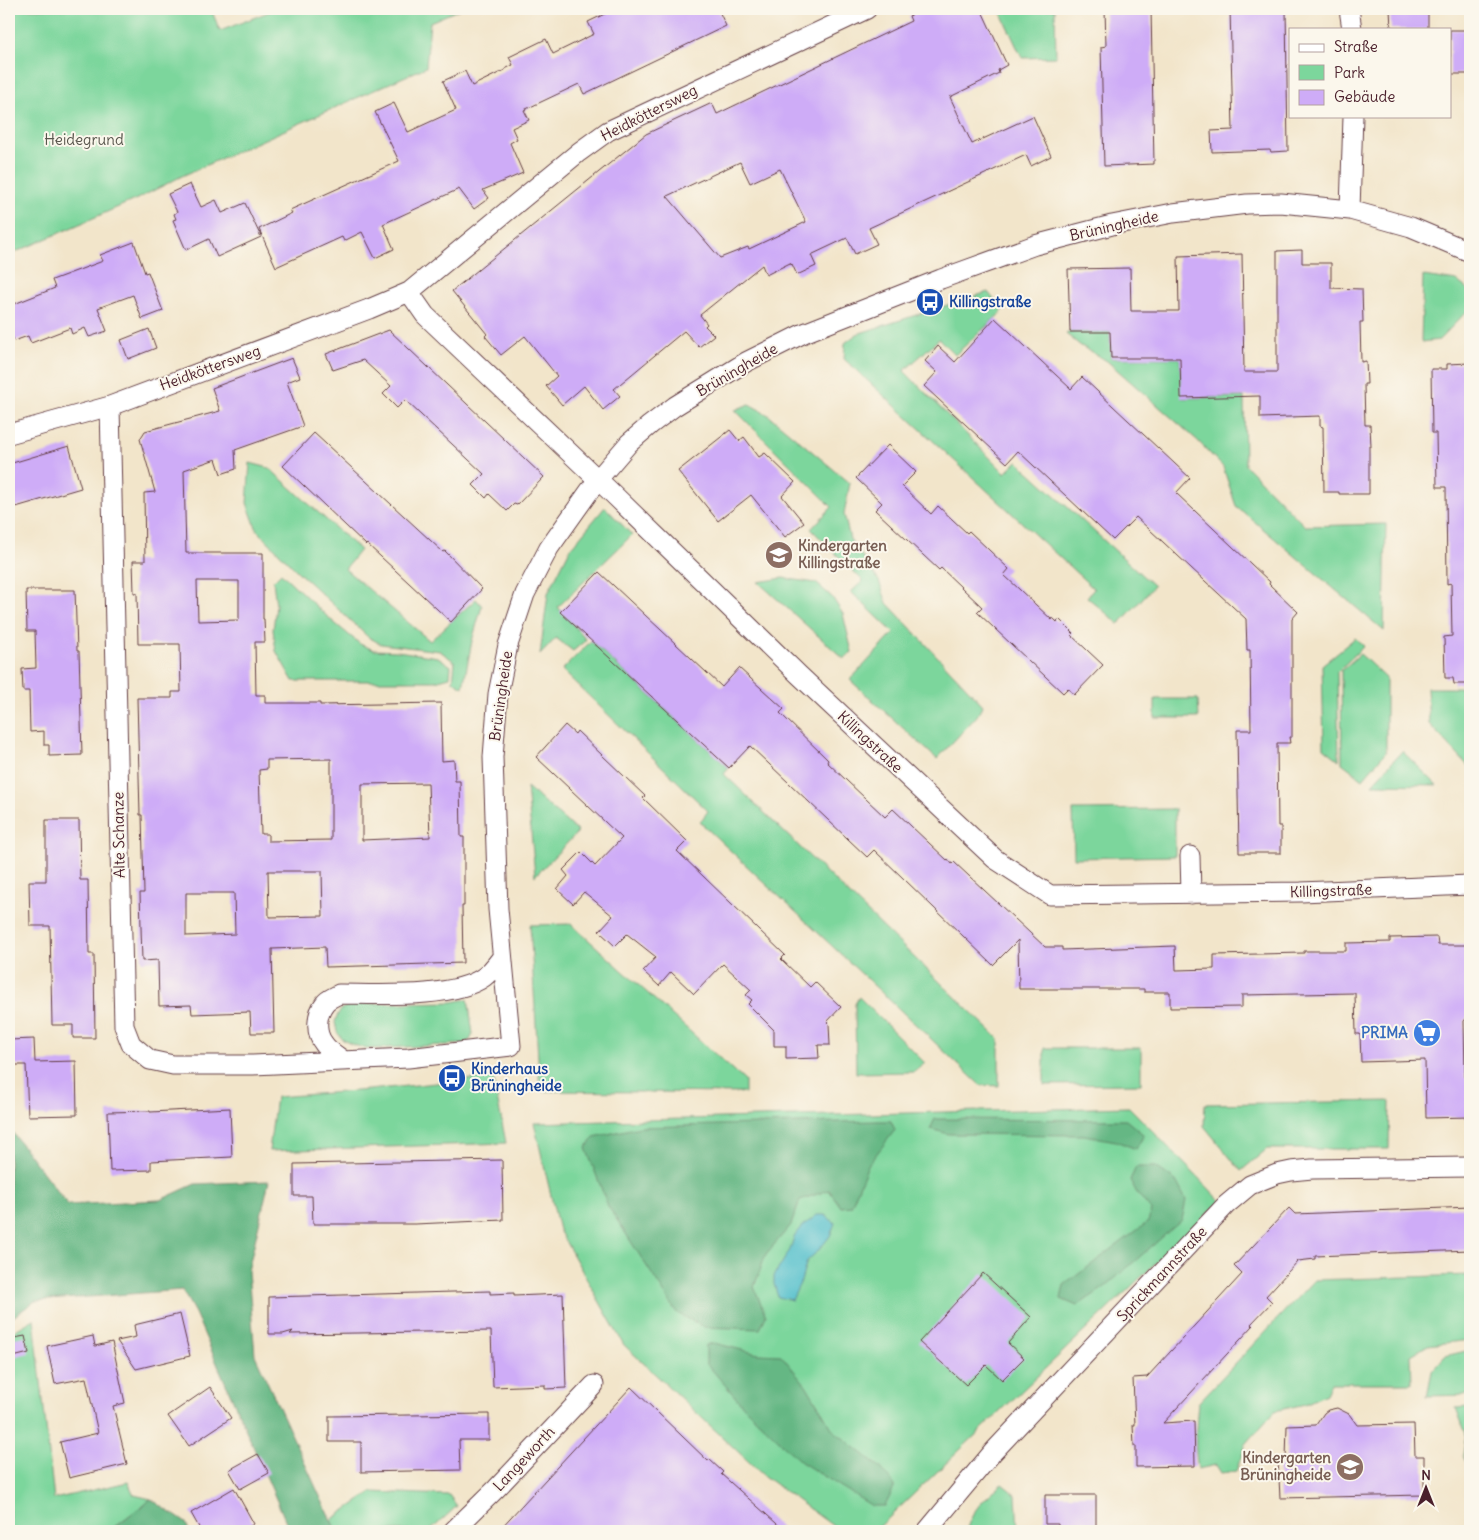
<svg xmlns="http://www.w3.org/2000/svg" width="1479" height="1540" font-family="Delius,sans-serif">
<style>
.green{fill:#7cd69c;stroke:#637a64}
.forest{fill:#65b784;stroke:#586b58}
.water{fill:#53c0cc;stroke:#4e707c}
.building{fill:#ceacf7;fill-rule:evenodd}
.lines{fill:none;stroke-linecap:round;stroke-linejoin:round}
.street-casing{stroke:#633d43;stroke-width:21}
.street{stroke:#fff;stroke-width:19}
.labels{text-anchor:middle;stroke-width:4;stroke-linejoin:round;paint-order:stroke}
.street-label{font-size:15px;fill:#4a1f2b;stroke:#fbf7ec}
.park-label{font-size:15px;fill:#59564d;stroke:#fbf7ec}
.transit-label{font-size:15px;font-weight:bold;fill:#164399;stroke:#fbf7ec;text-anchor:start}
.education-label{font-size:15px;font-weight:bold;fill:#785e54;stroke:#fbf7ec;text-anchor:start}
.shop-label{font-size:15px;font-weight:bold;fill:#366cbe;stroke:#fbf7ec;text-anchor:end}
</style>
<rect width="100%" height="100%" fill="#fbf7ec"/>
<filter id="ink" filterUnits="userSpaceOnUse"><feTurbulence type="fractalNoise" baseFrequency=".02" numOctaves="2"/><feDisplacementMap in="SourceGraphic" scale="10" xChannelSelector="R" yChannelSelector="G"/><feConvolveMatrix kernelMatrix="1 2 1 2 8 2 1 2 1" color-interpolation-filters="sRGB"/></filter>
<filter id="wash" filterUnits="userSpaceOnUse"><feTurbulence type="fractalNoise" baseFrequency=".0096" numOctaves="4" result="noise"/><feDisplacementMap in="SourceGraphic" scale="20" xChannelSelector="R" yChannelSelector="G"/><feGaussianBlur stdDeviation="1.12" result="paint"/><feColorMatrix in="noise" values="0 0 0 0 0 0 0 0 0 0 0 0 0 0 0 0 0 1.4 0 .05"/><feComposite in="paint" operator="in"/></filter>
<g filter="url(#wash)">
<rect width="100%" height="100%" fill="#f2e5ca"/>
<path class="green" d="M 9,9 L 211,9 L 220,31 L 276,9 L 460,9 L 430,22 L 426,67 L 182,176 L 139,198 L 9,255 Z
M 999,9 L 1055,9 L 1056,57 L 1022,58 Z
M 1423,276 L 1457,281 L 1470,291 L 1470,308 L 1439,340 L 1421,342 Z
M 988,292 L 1003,311 L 955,355 L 939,339 L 904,371 L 1005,473 L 1017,461 L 1154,586 L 1119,624 L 1087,597 L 1094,589 L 844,359 L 845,343 L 857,334 Z
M 1070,332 L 1110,332 L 1111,358 L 1180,358 L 1182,398 L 1244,397 L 1245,465 L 1305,526 L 1386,524 L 1384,631 L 1236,506 L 1223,467 L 1197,440 L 1107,361 L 1081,346 L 1066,334 Z
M 749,404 L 767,414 L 850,483 L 844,514 L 850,539 L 879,581 L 887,603 L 983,705 L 977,716 L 937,759 L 850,680 L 894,633 L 851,592 L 863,581 L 811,529 L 832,507 L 735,410 Z
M 250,463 L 269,468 L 360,550 L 345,569 L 430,641 L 476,599 L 482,606 L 472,641 L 463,687 L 453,681 L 455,662 L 440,651 L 381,644 L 368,637 L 298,572 L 257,530 L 247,503 Z
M 605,507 L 632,535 L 558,607 L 586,640 L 573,651 L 556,638 L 540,655 L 548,593 L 570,549 Z
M 281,573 L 331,620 L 360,644 L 374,650 L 397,651 L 438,657 L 451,666 L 450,677 L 435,681 L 293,681 L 276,651 L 273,630 L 276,605 L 273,581 Z
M 783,578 L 816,583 L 832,597 L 843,614 L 852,652 L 844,659 L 758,582 Z
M 1355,638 L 1364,646 L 1337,672 L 1339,760 L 1324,748 L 1322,665 Z
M 591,641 L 729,768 L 724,774 L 999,1039 L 999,1086 L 980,1085 L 700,822 L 708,811 L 562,670 Z
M 1360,654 L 1386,678 L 1386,752 L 1363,779 L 1342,763 L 1341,671 Z
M 1427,688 L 1460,688 L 1470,697 L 1470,768 L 1429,724 Z
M 1155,699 L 1198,699 L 1199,718 L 1155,718 Z
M 1402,751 L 1437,785 L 1372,784 Z
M 527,787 L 578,832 L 535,876 Z
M 1175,809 L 1175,856 L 1074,858 L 1073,810 Z
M 571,924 L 745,1081 L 745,1093 L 540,1091 L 530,925 Z
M 859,997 L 925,1063 L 914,1072 L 856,1073 L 855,1004 Z
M 468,999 L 473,1034 L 470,1040 L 464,1044 L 366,1049 L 351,1044 L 343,1040 L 337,1032 L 335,1022 L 338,1014 L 343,1008 L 353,1004 L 452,1002 Z
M 1044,1048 L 1141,1048 L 1141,1084 L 1044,1085 Z
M 493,1077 L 506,1143 L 269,1151 L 276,1097 L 369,1090 Z
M 1390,1101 L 1389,1149 L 1267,1149 L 1241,1171 L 1204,1126 L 1205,1104 Z
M 1129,1107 L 1221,1201 L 875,1531 L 840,1531 L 764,1476 L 624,1345 L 559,1230 L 534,1123 Z
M 1470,1275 L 1470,1340 L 1428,1345 L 1411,1355 L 1412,1383 L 1331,1383 L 1326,1394 L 1305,1404 L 1275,1411 L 1246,1444 L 1236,1471 L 1221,1473 L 1216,1465 L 1198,1469 C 1194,1448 1196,1425 1198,1403 L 1314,1280 Z
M 34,1319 L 54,1499 L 128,1482 L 134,1495 L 151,1499 L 109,1531 L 9,1531 L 9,1334 Z
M 1470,1350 L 1470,1395 L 1427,1396 L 1432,1371 L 1445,1356 Z
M 1470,1407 L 1470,1470 L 1463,1456 L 1466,1434 L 1456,1408 Z
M 1002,1484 L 1016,1495 L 1018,1531 L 966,1531 C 974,1507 983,1500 1002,1484 Z
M 372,1492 L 449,1495 L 457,1506 L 430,1531 L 336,1531 L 331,1520 Z
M 1396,1525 L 1415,1531 L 1361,1531 L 1374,1527 Z"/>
<path class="forest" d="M 935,1119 L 1126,1120 L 1144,1135 L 1136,1149 L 1116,1141 L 1084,1135 L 949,1134 L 930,1129 Z
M 878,1121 L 891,1121 L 895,1130 L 868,1165 L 851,1206 L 841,1207 L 829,1190 L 800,1200 L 791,1225 L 766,1254 L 754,1287 L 766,1316 L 760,1329 L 704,1327 L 677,1313 L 608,1206 L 586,1148 L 594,1137 L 640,1127 Z
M 9,1128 L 68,1205 L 160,1200 L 195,1184 L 269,1181 L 248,1271 L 255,1355 L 336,1531 L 290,1531 L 195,1313 L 182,1290 L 35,1301 L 9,1320 Z
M 1136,1167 L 1156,1167 L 1176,1181 L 1186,1200 L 1182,1220 L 1105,1287 L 1077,1306 L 1061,1299 L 1064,1285 L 1148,1222 L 1151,1210 L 1137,1193 L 1130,1180 Z
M 714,1343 L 758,1354 L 781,1355 L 806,1385 L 833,1430 L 881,1468 L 895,1486 L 885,1506 L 872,1506 L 801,1462 L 745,1408 L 706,1363 L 706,1345 Z
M 151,1499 L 186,1523 L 189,1531 L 109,1531 Z"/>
<path class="water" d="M 817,1215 L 825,1215 L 835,1223 L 830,1236 L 819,1250 L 807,1261 L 801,1281 L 792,1300 L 778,1297 L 774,1284 L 774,1276 L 790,1250 L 794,1237 L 803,1226 Z"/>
<g id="blocks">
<path class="building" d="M 615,9 L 718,9 L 726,26 L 584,94 L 579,84 L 524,110 L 529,120 L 512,128 L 517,139 L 510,143 L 523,173 L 483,190 L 489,198 L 474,209 L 459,189 L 383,224 L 394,249 L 375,258 L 362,232 L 344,241 L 342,237 L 276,267 L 259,229 L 292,213 L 290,210 L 399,161 L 375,112 L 394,103 L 408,132 L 456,110 L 443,81 L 465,71 L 472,86 L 505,70 L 505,69 L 513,65 L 509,57 L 546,39 L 553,54 L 594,34 L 588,22 Z
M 924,9 L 981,9 L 1007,65 L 998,70 L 999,73 L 950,97 L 972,144 L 1033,116 L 1051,156 L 1031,166 L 1026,155 L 869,228 L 877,244 L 855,254 L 847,238 L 811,255 L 816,266 L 797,275 L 792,264 L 791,265 L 790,263 L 766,275 L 762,265 L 700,315 L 707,324 L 705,326 L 714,335 L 699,347 L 684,331 L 614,389 L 620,396 L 603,410 L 584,386 L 562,405 L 546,386 L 557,376 L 525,336 L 501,355 L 485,336 L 487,334 L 452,291 L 646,134 L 712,103 L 717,114 L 911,21 L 909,16 ZM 740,162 L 750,183 L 780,169 L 806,222 L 749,249 L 748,247 L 720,258 L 667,196 Z
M 1105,9 L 1151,9 L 1154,164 L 1104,166 L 1101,47 L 1106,46 Z
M 1230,9 L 1286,9 L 1288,151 L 1271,152 L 1270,150 L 1212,152 L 1211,131 L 1233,130 Z
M 1390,9 L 1428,9 L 1428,29 L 1391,29 Z
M 1450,30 L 1470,30 L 1470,74 L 1450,74 Z
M 190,184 L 201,207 L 216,200 L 222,213 L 245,203 L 261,237 L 217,257 L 209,239 L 186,250 L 173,220 L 176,219 L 174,214 L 177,212 L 168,194 Z
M 134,242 L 145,273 L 148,272 L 163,311 L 142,319 L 133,295 L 98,308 L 107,331 L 89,337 L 85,328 L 72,334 L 70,328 L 31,343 L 28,336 L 14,341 L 9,327 L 9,306 L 55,288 L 52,280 L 103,261 L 100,255 Z
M 1302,250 L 1302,263 L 1331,263 L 1331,288 L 1362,289 L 1363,322 L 1360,322 L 1361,362 L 1366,361 L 1367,384 L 1364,384 L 1365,425 L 1370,425 L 1371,447 L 1369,447 L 1369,494 L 1339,494 L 1339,492 L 1324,492 L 1323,427 L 1320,426 L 1320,416 L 1260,418 L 1260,396 L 1181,398 L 1180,358 L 1111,358 L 1110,332 L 1070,332 L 1068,269 L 1130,268 L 1131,311 L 1179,311 L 1178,256 L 1242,254 L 1244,372 L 1277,372 L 1277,251 Z
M 995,318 L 1071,389 L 1082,377 L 1190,478 L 1176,493 L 1270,582 L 1269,584 L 1298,612 L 1292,619 L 1292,737 L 1289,737 L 1290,743 L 1277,743 L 1278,826 L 1281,826 L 1281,853 L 1239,853 L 1237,730 L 1251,730 L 1250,650 L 1247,650 L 1246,619 L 1136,517 L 1113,540 L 1018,451 L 1007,463 L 924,386 L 937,372 L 925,361 L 938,346 L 955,362 Z
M 149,329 L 156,348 L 128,359 L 121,340 Z
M 389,330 L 544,477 L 517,505 L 514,504 L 507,511 L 489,494 L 486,498 L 473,485 L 484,474 L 405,400 L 397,408 L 383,394 L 391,386 L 363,360 L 333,370 L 326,354 Z
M 292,358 L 300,377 L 287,382 L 303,426 L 235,450 L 236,469 L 221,474 L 216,459 L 184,470 L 186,553 L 263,553 L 263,619 L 264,619 L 265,642 L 255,642 L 256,695 L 265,695 L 265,703 L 320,703 L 320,705 L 441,703 L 442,761 L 454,760 L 455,781 L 460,781 L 461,837 L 464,837 L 464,906 L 462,906 L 463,963 L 326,967 L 325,947 L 272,949 L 274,1033 L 251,1033 L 250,1012 L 192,1014 L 191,1005 L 159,1006 L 158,960 L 142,961 L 140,893 L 144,893 L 142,815 L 140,815 L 137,698 L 172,698 L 172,692 L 181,692 L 180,644 L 138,644 L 137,593 L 134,593 L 133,561 L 145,561 L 144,493 L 155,492 L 140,439 L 145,431 L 220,411 L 212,388 ZM 197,581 L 239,581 L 239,620 L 198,621 ZM 331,759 L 331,840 L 268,841 L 268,834 L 261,834 L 259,770 L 267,769 L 267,760 ZM 428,783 L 430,837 L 362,840 L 362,784 ZM 268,871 L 322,871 L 323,916 L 269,917 ZM 186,893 L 234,893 L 235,934 L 186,936 Z
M 1470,363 L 1470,684 L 1454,684 L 1453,678 L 1445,678 L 1444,637 L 1452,636 L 1451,583 L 1447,584 L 1446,487 L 1437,487 L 1436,433 L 1432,433 L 1431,369 L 1447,369 L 1447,364 Z
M 730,430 L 739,441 L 744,437 L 759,457 L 765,453 L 795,482 L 782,496 L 804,523 L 785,537 L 751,495 L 718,521 L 678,471 Z
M 314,433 L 443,552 L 445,551 L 482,589 L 451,622 L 367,544 L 366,545 L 283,466 Z
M 888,445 L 916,472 L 902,486 L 931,514 L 938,506 L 967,533 L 969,531 L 1009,569 L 1004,575 L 1052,620 L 1053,618 L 1057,622 L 1059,619 L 1073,633 L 1071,635 L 1103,665 L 1074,695 L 1068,688 L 1063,693 L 977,612 L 982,607 L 941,568 L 939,570 L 875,510 L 882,503 L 856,478 Z
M 69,446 L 81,488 L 9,509 L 9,464 Z
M 599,572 L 722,687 L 739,668 L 784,709 L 780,713 L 828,760 L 827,762 L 885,817 L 893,809 L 947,860 L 948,859 L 952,864 L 954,862 L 1045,947 L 1062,947 L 1062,950 L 1175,946 L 1176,970 L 1214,969 L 1214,955 L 1304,953 L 1304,951 L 1346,951 L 1346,943 L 1390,942 L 1390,938 L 1437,937 L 1438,945 L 1470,945 L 1470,1014 L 1464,1021 L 1465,1078 L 1470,1077 L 1470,1117 L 1426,1118 L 1425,1060 L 1361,1062 L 1360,1034 L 1356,1034 L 1355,993 L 1242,995 L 1242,1007 L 1170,1008 L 1170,992 L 1144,992 L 1144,989 L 1019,989 L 1018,940 L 993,965 L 874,850 L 867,857 L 750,746 L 729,768 L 560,612 Z
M 26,590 L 75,590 L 77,651 L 79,651 L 82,755 L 49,756 L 49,745 L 44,745 L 44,731 L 30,732 L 29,691 L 23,691 L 22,669 L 36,668 L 35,631 L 27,631 Z
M 565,725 L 575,734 L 577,731 L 603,756 L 645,796 L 643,798 L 687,841 L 677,851 L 785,955 L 781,959 L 810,987 L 815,982 L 841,1007 L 827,1022 L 829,1024 L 830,1045 L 818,1045 L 819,1058 L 786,1059 L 786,1046 L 774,1046 L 774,1030 L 748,1004 L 752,1000 L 746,995 L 751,990 L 723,964 L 694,994 L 671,972 L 659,986 L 643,971 L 656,957 L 627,934 L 615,946 L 599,931 L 613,916 L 584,892 L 573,904 L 557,889 L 568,876 L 563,870 L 581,852 L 595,866 L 622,838 L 536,757 Z
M 46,820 L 79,820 L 80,880 L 88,880 L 89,954 L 94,954 L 95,1038 L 73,1038 L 73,1025 L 52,1025 L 50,926 L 30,926 L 29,881 L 46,881 Z
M 34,1039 L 35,1062 L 76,1061 L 77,1115 L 28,1116 L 26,1065 L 10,1065 L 9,1040 Z
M 230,1108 L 232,1157 L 151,1161 L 151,1170 L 110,1171 L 108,1112 L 150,1111 L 150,1112 Z
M 502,1160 L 503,1220 L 415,1224 L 313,1224 L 312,1196 L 294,1196 L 294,1164 Z
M 1470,1207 L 1470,1250 L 1315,1256 L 1315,1259 L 1298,1261 L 1266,1296 L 1272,1302 L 1251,1324 L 1253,1326 L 1163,1423 L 1194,1421 L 1195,1466 L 1136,1467 L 1136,1446 L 1134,1446 L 1133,1425 L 1135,1425 L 1133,1378 L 1147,1377 L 1242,1274 L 1234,1266 L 1289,1208 L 1295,1214 Z
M 983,1273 L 1031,1317 L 1008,1343 L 1024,1358 L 1002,1380 L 986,1365 L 966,1385 L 919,1342 Z
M 490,1291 L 490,1294 L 514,1293 L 514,1296 L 563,1294 L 566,1388 L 545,1389 L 545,1385 L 493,1387 L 491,1331 L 290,1334 L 293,1331 L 283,1334 L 269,1334 L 269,1297 Z
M 180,1314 L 190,1356 L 136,1369 L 117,1341 L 136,1337 L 134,1325 Z
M 25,1336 L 29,1353 L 9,1358 L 9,1339 Z
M 93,1336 L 95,1346 L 112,1342 L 125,1403 L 113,1406 L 127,1464 L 69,1478 L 60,1442 L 98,1433 L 86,1378 L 55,1384 L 47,1346 Z
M 210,1387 L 231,1418 L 189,1446 L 168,1416 Z
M 631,1387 L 708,1461 L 709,1459 L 723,1472 L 721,1474 L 785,1531 L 498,1531 Z
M 1337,1408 L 1349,1414 L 1357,1425 L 1414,1424 L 1415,1456 L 1424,1456 L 1424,1495 L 1280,1498 L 1278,1459 L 1286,1459 L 1287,1426 L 1316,1425 L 1324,1413 L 1328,1410 Z
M 489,1414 L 489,1440 L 459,1440 L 460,1470 L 361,1472 L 361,1442 L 329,1442 L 329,1416 Z
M 258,1454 L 269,1473 L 240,1489 L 229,1470 Z
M 234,1488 L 254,1524 L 241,1531 L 201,1531 L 191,1513 Z
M 1045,1495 L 1096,1495 L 1096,1531 L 1058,1531 L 1058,1524 L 1045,1524 Z"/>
</g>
</g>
<g filter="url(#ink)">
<use href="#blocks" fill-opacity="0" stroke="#633d43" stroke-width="1"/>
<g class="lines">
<defs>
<path id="street" d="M 1349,9 L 1352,29
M 1350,210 L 1353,116
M 409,292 L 425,315 L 612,493 L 799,675 L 995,859 L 1050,895 L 1301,892 L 1470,885
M 110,406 L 124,1026 L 131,1044 L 150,1060 L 173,1065 L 253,1065 L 408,1058 L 511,1046 L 498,909 L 493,757 L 498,694 L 508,645 L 525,594 L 549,548 L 598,479 L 629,443 L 650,425 L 675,406 L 746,362 L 804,333 L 941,279 L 1035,245 L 1112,225 L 1173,213 L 1247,204 L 1281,203 L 1350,210 L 1411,227 L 1470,252
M 9,434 L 110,406 L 369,309 L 409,292 L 579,152 L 608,131 L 867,9
M 1190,856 L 1191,894
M 343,1060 C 336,1055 328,1050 324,1044 C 315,1033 316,1014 325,1003 C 328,999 334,997 339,994 C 376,994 454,999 484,977 C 491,972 496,965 502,957
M 453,1531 L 496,1489 L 594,1385
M 927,1531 L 993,1452 L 1226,1205 L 1250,1185 L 1277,1174 L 1291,1171 L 1312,1169 L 1470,1167"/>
</defs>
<use href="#street" class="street-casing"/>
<use href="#street" class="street"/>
</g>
</g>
<defs>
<symbol id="bus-disc" viewBox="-11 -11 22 22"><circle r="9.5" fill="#1a4fb4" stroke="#fbf7ec"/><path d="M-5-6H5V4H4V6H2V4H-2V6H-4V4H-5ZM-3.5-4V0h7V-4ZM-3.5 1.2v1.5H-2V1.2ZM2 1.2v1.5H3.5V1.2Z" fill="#fff"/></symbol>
<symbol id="school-disc" viewBox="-11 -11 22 22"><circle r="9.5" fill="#8d6e63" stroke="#fbf7ec"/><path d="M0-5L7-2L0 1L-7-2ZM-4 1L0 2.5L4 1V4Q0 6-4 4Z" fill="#fff"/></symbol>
<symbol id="supermarket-disc" viewBox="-11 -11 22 22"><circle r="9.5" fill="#3f7fe0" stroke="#fbf7ec"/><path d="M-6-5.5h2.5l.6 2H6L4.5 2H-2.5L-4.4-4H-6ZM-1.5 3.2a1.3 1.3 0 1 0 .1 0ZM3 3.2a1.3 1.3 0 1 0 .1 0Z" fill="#fff"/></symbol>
</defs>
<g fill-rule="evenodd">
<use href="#bus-disc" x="914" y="286" width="32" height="32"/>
<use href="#school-disc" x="763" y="539" width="32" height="32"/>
<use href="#supermarket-disc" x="1411" y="1017" width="32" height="32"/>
<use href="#bus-disc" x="436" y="1062" width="32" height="32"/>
<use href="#school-disc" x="1334" y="1451" width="32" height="32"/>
</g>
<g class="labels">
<g class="street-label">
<text transform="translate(649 113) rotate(-27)" y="5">Heidköttersweg</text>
<text transform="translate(1114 226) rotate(-13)" y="5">Brüningheide</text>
<text transform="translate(210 368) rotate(-20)" y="5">Heidköttersweg</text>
<text transform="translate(737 370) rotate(-30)" y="5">Brüningheide</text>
<text transform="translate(501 696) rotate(-82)" y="5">Brüningheide</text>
<text transform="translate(870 742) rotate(43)" y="5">Killingstraße</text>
<text transform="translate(119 835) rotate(-91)" y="5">Alte Schanze</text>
<text transform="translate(1331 891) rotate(-2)" y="5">Killingstraße</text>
<text transform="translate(1162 1274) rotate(-47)" y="5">Sprickmannstraße</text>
<text transform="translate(524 1459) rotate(-47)" y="5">Langeworth</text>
</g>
<g class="park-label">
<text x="84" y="145">Heidegrund</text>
</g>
<g class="transit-label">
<text x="949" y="307">Killingstraße</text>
<text x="471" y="1074">Kinderhaus<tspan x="471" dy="17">Brüningheide</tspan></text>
</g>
<g class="education-label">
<text x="798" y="551">Kindergarten<tspan x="798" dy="17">Killingstraße</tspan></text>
<text x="1331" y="1463" text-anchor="end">Kindergarten<tspan x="1331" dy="17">Brüningheide</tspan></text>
</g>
<g class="shop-label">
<text x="1408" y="1038">PRIMA</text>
</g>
</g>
<rect width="1479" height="1540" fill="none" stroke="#fbf7ec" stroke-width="30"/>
<rect x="1289" y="28" width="162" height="90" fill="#fbf7ec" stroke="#b4a19f"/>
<rect x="1299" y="44" width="25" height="8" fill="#ffffff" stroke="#b4a19f"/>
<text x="1334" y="52" font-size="15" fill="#4a1f2b">Straße</text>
<rect x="1299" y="65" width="25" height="15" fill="#7cd69c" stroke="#b4a19f"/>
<text x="1334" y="78" font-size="15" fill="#4a1f2b">Park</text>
<rect x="1299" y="90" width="25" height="15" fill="#ceacf7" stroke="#b4a19f"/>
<text x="1334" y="102" font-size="15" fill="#4a1f2b">Gebäude</text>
<g transform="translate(1426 1488)" stroke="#fbf7ec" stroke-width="4" paint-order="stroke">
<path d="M0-4L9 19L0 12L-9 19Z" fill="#4a1f2b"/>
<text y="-8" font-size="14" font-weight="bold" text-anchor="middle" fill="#4a1f2b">N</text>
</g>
</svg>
